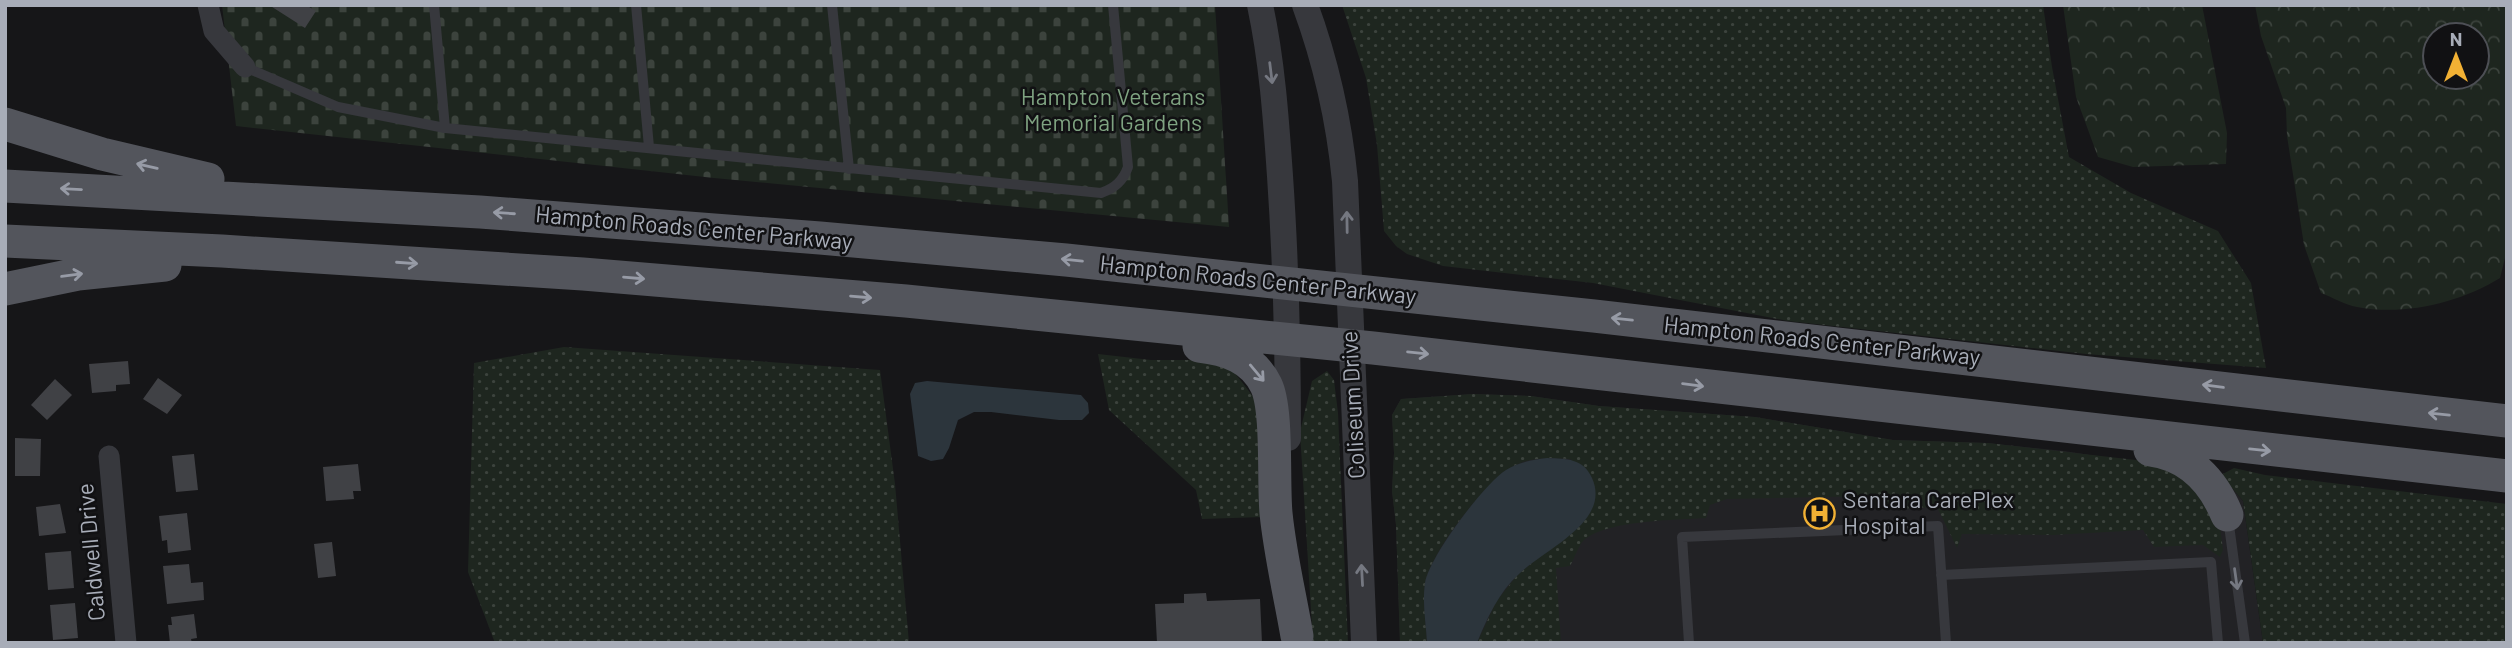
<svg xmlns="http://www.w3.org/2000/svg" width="2512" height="648" font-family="Barlow,sans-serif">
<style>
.built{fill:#222225}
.grass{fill:url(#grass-dots)}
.forest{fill:url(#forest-crowns);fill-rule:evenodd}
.cemetery{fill:url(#cemetery-stones)}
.water{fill:#2c353c}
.building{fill:#404145}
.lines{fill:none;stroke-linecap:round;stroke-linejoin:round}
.service{stroke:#37383d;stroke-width:10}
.minor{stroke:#37383d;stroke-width:21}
.tertiary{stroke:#37383d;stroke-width:26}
.primary{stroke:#53555c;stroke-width:33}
.oneway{stroke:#757881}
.oneway2{stroke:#979ba6}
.labels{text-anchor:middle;stroke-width:5;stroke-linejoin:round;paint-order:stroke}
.park-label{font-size:23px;fill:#7fa381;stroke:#111113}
.street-label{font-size:23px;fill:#a8adb8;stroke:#111113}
.poi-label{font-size:23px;fill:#a8adb8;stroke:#111113;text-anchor:start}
</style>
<defs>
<pattern id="grass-dots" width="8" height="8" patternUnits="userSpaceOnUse" patternTransform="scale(1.75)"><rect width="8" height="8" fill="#1e261f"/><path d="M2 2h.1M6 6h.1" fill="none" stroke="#3c433d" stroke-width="1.8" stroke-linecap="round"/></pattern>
<pattern id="forest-crowns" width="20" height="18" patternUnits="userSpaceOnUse" patternTransform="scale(1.75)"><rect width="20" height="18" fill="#1e261f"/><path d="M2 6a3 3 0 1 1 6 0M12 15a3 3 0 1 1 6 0" fill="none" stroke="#3c433d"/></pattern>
<pattern id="cemetery-stones" width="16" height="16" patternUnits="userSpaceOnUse" patternTransform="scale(1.75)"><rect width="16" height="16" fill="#1e261f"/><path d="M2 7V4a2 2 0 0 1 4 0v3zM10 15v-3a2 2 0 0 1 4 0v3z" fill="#3c433d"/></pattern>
</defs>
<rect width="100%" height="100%" fill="#161618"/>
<path class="built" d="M 1473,394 L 1531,396 L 1599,406 L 1755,417 L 1893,440 L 1987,443 L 2064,451 L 2221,475 L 2243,501 L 2263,643 L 1400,643 L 1396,525 L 1392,491 L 1394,453 L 1392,415 L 1401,399 Z"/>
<path class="grass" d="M 1342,5 L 2043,5 L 2052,67 L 2069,157 L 2131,193 L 2218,231 L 2251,283 L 2266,368 L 2086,354 L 1788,321 L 1593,283 L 1443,266 L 1407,254 L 1396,246 L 1384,231 L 1377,145 L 1366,78 Z
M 564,347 L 880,370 L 895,484 L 909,643 L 495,643 L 468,572 L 474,363 Z
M 1098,354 L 1151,360 L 1198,360 L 1231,368 L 1255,399 L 1264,459 L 1262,517 L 1202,519 L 1196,490 L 1109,410 Z
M 1327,371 L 1334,380 L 1338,413 L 1348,643 L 1313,643 L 1300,432 L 1312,381 Z
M 1473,394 L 1531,396 L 1599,406 L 1755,417 L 1893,440 L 1988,443 L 2170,464 L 2202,492 L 2220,526 L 2223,550 L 2220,557 L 2203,545 L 2154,547 L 2143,530 L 2054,535 L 1962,534 L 1957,548 L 1937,507 L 1876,510 L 1873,496 L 1727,499 L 1710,505 L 1706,518 C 1677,520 1605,520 1583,541 C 1578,547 1574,559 1570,566 L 1556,568 L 1561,643 L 1477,643 L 1496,602 L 1518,574 L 1537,559 L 1571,459 C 1555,458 1538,457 1523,462 C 1493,470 1429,553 1425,584 C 1423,603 1426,624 1427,643 L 1400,643 L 1396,525 L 1392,491 L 1394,453 L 1392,415 L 1401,399 Z
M 2234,468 L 2265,475 L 2507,504 L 2507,643 L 2263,643 L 2243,501 L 2221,475 Z"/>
<path class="forest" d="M 2063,5 L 2202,5 L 2227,133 L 2226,164 L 2133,167 L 2098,157 L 2076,97 Z
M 2255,5 L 2507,5 L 2507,250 L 2500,278 C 2460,303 2403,316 2357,307 C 2345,305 2332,297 2321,293 L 2304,245 L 2287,136 L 2286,108 L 2261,36 ZM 2435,35 L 2477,35 L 2477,77 L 2435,77 Z"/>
<path class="cemetery" d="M 222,5 L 1215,5 L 1229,227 L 714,178 L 236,126 Z"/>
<path class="water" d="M 927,381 L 1081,395 L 1088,403 L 1089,413 L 1082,420 L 1059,420 L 991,412 L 974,412 L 958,420 L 949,448 L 943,459 L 931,461 L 918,456 L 910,394 L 915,383 Z
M 1547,458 C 1567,459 1583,458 1592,478 C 1612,522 1543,550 1519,574 C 1499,592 1487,618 1477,643 L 1427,643 C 1426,623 1422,603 1425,583 C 1429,557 1484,484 1506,470 C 1519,462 1532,460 1547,458 Z"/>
<path class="building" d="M 269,5 L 306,5 L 316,11 L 305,28 Z
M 128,361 L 130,384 L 116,385 L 116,391 L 92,393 L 89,364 Z
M 158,378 L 182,395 L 167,414 L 143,399 Z
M 55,379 L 72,395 L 47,420 L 31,405 Z
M 15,438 L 41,439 L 40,476 L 15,476 Z
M 194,454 L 198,490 L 176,492 L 172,456 Z
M 358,464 L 361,491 L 353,491 L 354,499 L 326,501 L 323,467 Z
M 60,504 L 66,533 L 39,536 L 36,507 Z
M 187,513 L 191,550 L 168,553 L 167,540 L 162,541 L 159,516 Z
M 332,542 L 336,576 L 318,578 L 314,544 Z
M 71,551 L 74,588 L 48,590 L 45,553 Z
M 189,564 L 191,583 L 203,582 L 204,600 L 167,604 L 163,566 Z
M 1206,593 L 1207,601 L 1260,599 L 1262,643 L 1157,643 L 1155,604 L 1184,603 L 1184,594 Z
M 75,603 L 78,638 L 53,640 L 50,605 Z
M 194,614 L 197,638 L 191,639 L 192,643 L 170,643 L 168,625 L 172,625 L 171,617 Z"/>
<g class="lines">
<path class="service" d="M 434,5 L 445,128
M 636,5 L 649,147
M 832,5 L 849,169
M 245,67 L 338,107 L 445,128 L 1101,193 C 1115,188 1123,181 1128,167 L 1113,5
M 2228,518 L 2245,643
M 1941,575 L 2211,562 L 2218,643
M 1689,643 L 1682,537 L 1938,526 L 1946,643"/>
<path class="minor" d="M 208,5 L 214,31 L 245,67
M 109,456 L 126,643"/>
<path class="tertiary" d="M 1260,5 C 1272,61 1276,118 1280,176 C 1286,263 1288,350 1288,438
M 1305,5 C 1326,62 1339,120 1345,181 L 1364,643"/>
<path class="primary" d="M 5,124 L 102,154 L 208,179
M 5,186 L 480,212 L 820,238 L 1066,260 L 1594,316 L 2507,421
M 5,241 L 222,251 L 583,274 L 906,301 L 1373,348 L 2507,476
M 5,289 L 78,274 L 165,265
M 1199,346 C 1227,349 1253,358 1266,385 C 1278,409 1273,482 1276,513 C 1280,554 1290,595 1297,636
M 2150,450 C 2189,455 2213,481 2227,515"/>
</g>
<defs><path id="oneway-shaft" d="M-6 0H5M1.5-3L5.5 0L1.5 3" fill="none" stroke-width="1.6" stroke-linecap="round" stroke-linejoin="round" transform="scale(1.75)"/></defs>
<g class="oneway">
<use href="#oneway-shaft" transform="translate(1271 73) rotate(83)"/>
<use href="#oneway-shaft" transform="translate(1347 222) rotate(-91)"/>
<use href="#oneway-shaft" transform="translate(1362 575) rotate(-93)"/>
<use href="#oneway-shaft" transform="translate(2236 579) rotate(82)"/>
</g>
<g class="oneway2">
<use href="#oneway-shaft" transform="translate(147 166) rotate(-167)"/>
<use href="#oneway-shaft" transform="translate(71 189) rotate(-177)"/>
<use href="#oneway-shaft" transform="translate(504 213) rotate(-176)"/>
<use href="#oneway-shaft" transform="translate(1072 260) rotate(-174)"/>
<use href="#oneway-shaft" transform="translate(407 263) rotate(4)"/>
<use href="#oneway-shaft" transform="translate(72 275) rotate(-8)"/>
<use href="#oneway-shaft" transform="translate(634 278) rotate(5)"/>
<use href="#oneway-shaft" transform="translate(861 297) rotate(5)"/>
<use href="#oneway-shaft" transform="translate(1622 319) rotate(-174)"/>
<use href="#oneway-shaft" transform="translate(1418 353) rotate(6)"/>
<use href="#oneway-shaft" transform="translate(1257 373) rotate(50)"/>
<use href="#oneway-shaft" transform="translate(1693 385) rotate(7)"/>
<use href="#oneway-shaft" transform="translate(2213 386) rotate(-172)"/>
<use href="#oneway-shaft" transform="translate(2439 414) rotate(-174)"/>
<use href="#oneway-shaft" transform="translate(2260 450) rotate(6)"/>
</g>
<defs>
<symbol id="hospital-ring" viewBox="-11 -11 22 22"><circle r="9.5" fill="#111113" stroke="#f2b134" stroke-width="1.5"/><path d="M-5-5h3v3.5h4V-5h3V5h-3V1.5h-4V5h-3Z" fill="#f2b134"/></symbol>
</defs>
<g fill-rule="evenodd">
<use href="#hospital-ring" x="1802" y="496" width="35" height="35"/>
</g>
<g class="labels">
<g class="park-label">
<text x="1113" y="105">Hampton Veterans<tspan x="1113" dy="26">Memorial Gardens</tspan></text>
</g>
<g class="street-label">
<text transform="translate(694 228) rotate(5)" y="8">Hampton Roads Center Parkway</text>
<text transform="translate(1258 280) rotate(6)" y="8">Hampton Roads Center Parkway</text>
<text transform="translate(1822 341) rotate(6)" y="8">Hampton Roads Center Parkway</text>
<text transform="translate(1353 405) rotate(-93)" y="8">Coliseum Drive</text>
<text transform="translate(91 552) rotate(-95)" y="8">Caldwell Drive</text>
</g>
<g class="poi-label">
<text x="1843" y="508">Sentara CarePlex<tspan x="1843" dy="26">Hospital</tspan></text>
</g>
</g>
<rect width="2512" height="648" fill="none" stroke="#a8adb8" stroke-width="14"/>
<g transform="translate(2456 56)"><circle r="33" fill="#111113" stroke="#4d4f55" stroke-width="2"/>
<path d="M0-5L12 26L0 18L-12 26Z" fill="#f2b134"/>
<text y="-10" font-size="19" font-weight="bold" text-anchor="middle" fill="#a8adb8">N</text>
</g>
</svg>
